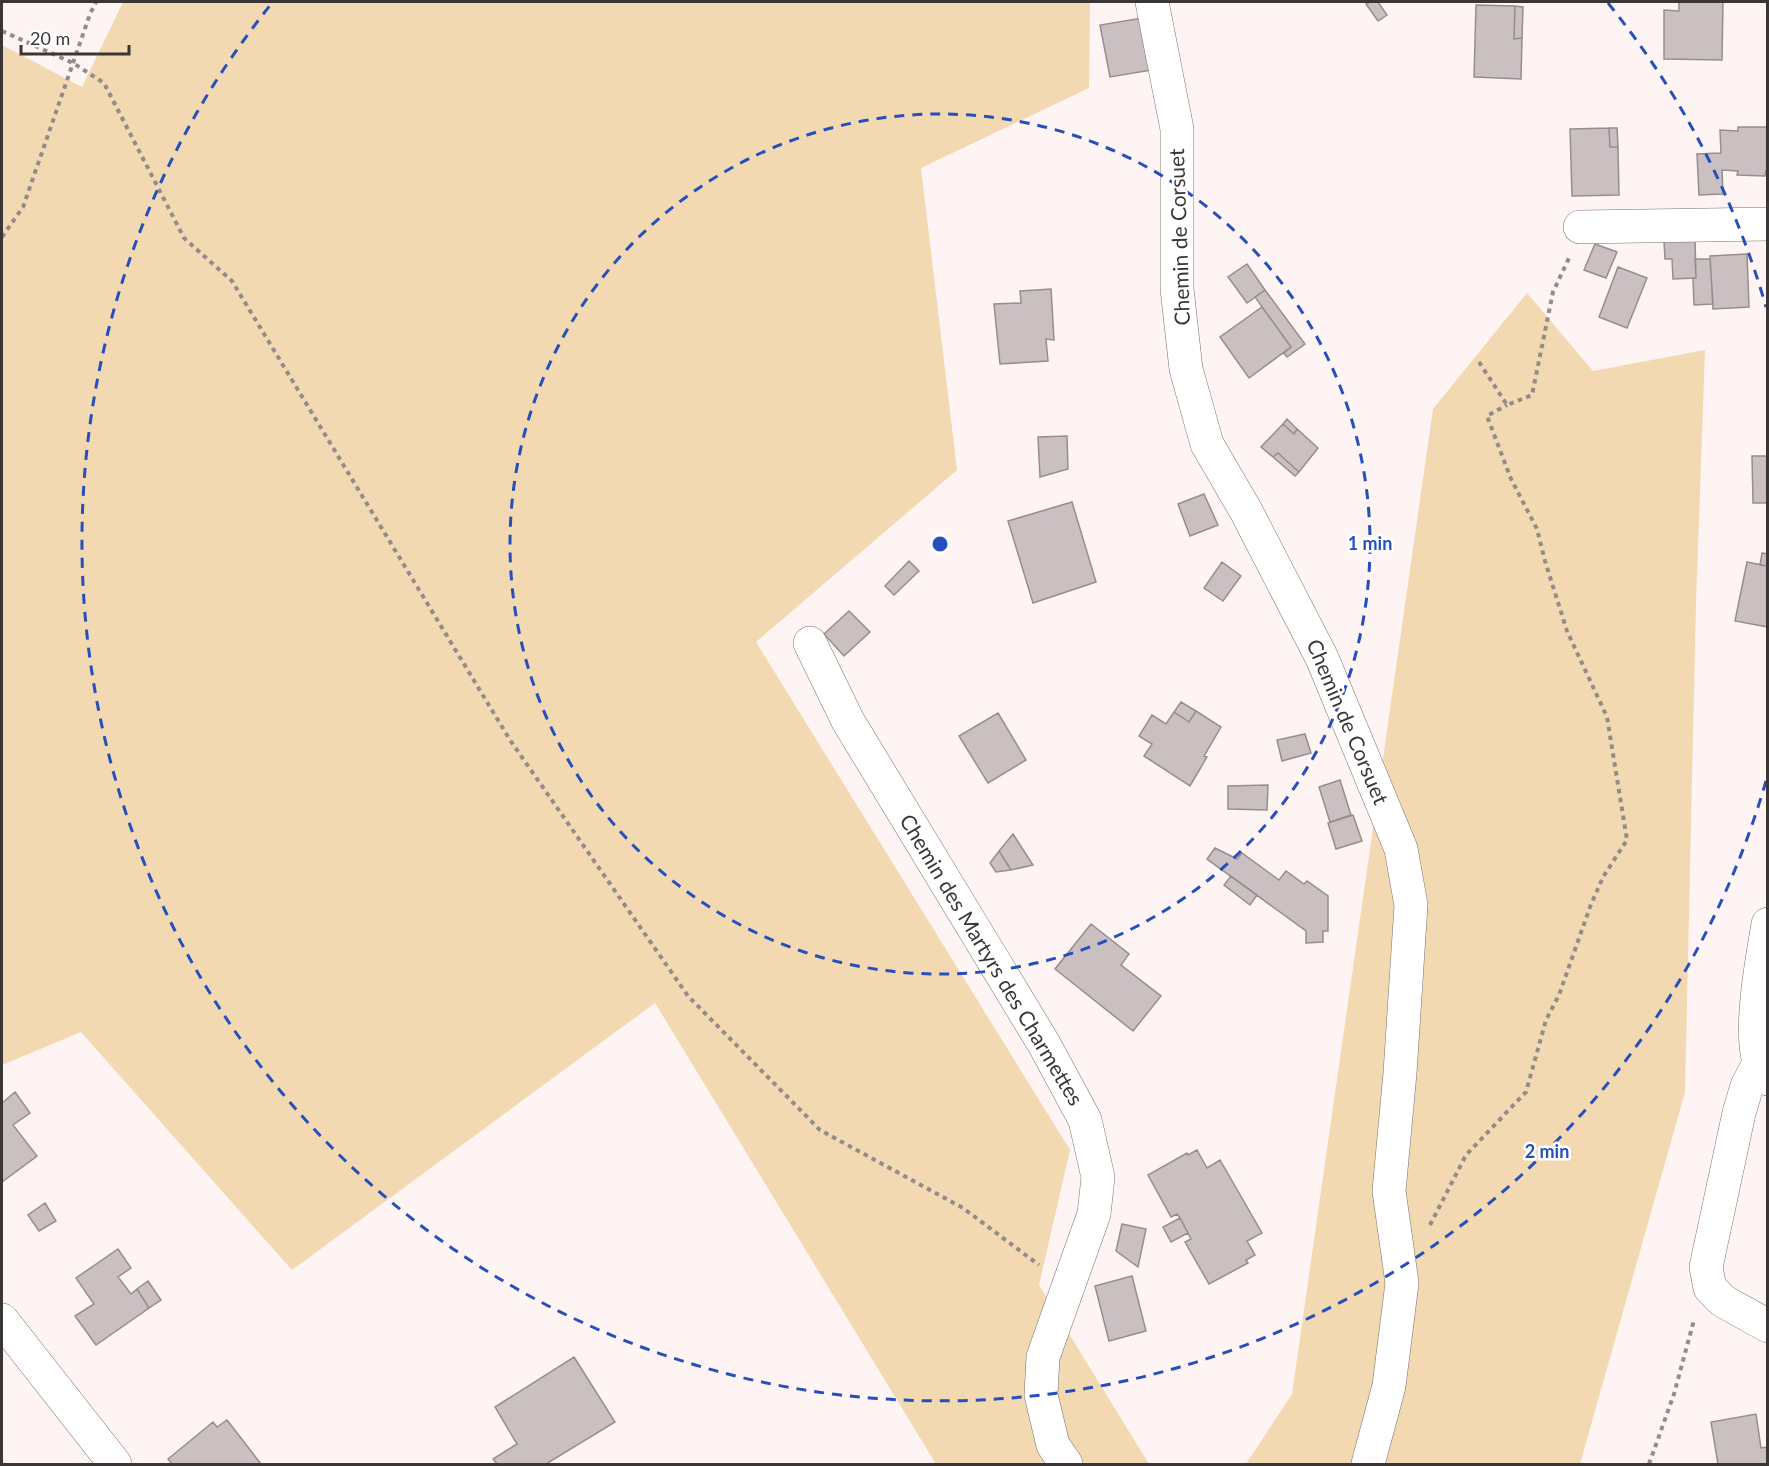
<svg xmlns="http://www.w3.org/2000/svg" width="1769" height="1466" font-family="Lato,sans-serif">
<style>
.green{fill:#f2d9b1}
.building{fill:#cabfc1;stroke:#978d8f;stroke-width:1.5}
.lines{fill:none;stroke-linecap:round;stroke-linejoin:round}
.minor-casing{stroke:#7b716f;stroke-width:34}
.path{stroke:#938c8b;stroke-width:4;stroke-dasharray:4.5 4.5;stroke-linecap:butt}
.minor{stroke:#fff;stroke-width:33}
.ring{fill:none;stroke:#254fbd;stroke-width:3;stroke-dasharray:10 8}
.labels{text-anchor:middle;stroke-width:5;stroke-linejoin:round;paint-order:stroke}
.street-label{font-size:21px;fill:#3b3636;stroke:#fff}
.centre{fill:#254fbd;stroke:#fff;stroke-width:3}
.ring-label{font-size:18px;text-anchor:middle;font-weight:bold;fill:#254fbd;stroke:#fff;stroke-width:5;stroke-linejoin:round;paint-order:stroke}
</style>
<rect width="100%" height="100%" fill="#fef4f3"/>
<path class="green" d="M 123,2 L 1090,2 L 1089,88 L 921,168 L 957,470 L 756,642 L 1070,1150 L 1039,1285 L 1149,1464 L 936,1464 L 655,1003 L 292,1270 L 81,1032 L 2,1065 L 2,45 L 82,87 Z
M 1527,293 L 1593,371 L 1705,350 L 1696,603 L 1685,1092 L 1580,1464 L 1246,1464 L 1292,1394 L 1433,409 Z"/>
<path class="building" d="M 1370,2 L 1378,2 L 1387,15 L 1378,21 L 1366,4 Z
M 1679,2 L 1723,2 L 1722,60 L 1664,59 L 1664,10 L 1679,11 Z
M 1476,5 L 1515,6 L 1514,39 L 1522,38 L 1521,79 L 1474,77 Z
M 1515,6 L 1523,7 L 1522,38 L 1514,39 Z
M 1142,18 L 1152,70 L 1110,77 L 1100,25 Z
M 1738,127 L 1768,127 L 1768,171 L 1766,171 L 1765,176 L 1737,175 L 1738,171 L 1722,170 L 1723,194 L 1699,195 L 1697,154 L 1721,153 L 1720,130 L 1738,131 Z
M 1609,128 L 1617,128 L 1618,147 L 1610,147 Z
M 1609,128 L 1610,147 L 1618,147 L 1619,195 L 1572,196 L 1570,129 Z
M 1695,240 L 1696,278 L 1673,279 L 1672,259 L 1665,259 L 1664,241 Z
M 1595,244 L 1617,252 L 1606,278 L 1584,270 Z
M 1747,254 L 1749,307 L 1713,309 L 1710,256 Z
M 1695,259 L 1710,259 L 1713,304 L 1694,305 L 1693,278 L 1696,278 Z
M 1247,264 L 1265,290 L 1247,303 L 1228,277 Z
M 1618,267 L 1647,278 L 1627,328 L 1599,317 Z
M 1051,289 L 1054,340 L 1046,339 L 1048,361 L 1000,364 L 994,304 L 1021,303 L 1020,291 Z
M 1265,290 L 1305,344 L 1287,357 L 1284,353 L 1291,347 L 1255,297 Z
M 1262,307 L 1291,347 L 1249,378 L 1220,337 Z
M 1287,419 L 1297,429 L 1294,434 L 1283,424 Z
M 1283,424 L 1294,434 L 1297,429 L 1318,448 L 1299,472 L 1278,453 L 1273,457 L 1261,447 Z
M 1067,436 L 1068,469 L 1040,477 L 1038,437 Z
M 1278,453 L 1299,472 L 1295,476 L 1273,457 Z
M 1752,456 L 1768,456 L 1768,503 L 1753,503 Z
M 1204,494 L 1218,525 L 1190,536 L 1178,504 Z
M 1072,502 L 1096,582 L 1033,603 L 1008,521 Z
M 1762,553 L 1768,554 L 1768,566 L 1760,565 Z
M 909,561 L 919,571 L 894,595 L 885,586 Z
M 1222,562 L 1241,576 L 1223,601 L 1204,588 Z
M 1747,562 L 1768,566 L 1768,627 L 1735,621 Z
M 849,611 L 870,632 L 844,656 L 824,634 Z
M 1181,702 L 1196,711 L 1189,722 L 1174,712 Z
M 1196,711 L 1221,727 L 1204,756 L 1207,757 L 1190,786 L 1144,756 L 1152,744 L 1139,736 L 1152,715 L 1166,724 L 1174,712 L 1189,722 Z
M 998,713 L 1026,760 L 988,783 L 959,736 Z
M 1305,734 L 1311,753 L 1282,761 L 1277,740 Z
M 1340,780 L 1351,815 L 1330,822 L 1319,787 Z
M 1268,785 L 1267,810 L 1228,809 L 1228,786 Z
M 1353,815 L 1362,841 L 1336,849 L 1328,823 Z
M 1013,834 L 1033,865 L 1011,870 L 999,851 Z
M 1215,848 L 1237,859 L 1242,853 L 1279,880 L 1286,871 L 1304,884 L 1307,881 L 1328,896 L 1328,931 L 1323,931 L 1323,942 L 1306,943 L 1306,931 L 1207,859 Z
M 999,851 L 1011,870 L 996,872 L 990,863 Z
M 1231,876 L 1257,895 L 1250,905 L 1224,885 Z
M 1091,924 L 1129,954 L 1121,965 L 1161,996 L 1133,1031 L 1055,969 Z
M 15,1092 L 30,1113 L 13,1125 L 37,1156 L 2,1182 L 2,1103 Z
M 1197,1150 L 1207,1168 L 1220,1160 L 1262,1233 L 1247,1241 L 1255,1255 L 1246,1260 L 1248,1263 L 1209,1284 L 1185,1242 L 1191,1239 L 1180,1218 L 1177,1214 L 1171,1217 L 1148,1175 L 1187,1153 L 1188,1155 Z
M 45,1203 L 56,1221 L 39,1231 L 28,1215 Z
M 1180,1218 L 1188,1233 L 1171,1242 L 1163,1227 Z
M 1122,1224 L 1146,1229 L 1138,1267 L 1116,1251 Z
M 118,1249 L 131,1268 L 118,1277 L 131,1294 L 137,1289 L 149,1308 L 96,1345 L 75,1316 L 94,1304 L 76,1278 Z
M 1132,1276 L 1146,1331 L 1109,1341 L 1095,1286 Z
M 148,1281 L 161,1300 L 149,1308 L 137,1289 Z
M 574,1357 L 615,1422 L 546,1464 L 497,1464 L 493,1459 L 517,1444 L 495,1407 Z
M 1756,1414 L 1761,1448 L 1768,1447 L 1768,1464 L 1718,1464 L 1711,1422 Z
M 227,1420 L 261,1464 L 172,1464 L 168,1459 L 213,1422 L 217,1427 Z"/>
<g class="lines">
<defs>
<path id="minor" d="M 1152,2 L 1177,129 L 1177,289 L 1186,369 L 1207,444 L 1246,511 L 1322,658 L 1401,849 L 1411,905 L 1400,1073 L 1389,1191 L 1402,1283 L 1389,1386 L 1368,1464
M 1580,227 L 1768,224
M 810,643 L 848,721 L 1044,1044 L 1085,1120 L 1098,1177 L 1094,1214 L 1043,1357 L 1041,1395 L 1053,1445 L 1066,1464
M 1768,924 C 1762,960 1749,1028 1759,1062 C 1760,1068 1765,1074 1768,1079
M 1759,1063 L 1747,1086 L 1739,1113 L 1706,1267 L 1710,1288 L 1723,1301 L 1768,1326
M 2,1320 L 115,1464"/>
</defs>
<use href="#minor" class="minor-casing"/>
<path class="path" d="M 2,31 L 73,63 L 104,83 L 184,238 L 232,281 L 510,740 L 688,996 L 820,1130 L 963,1208 L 1039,1265
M 2,237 L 23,207 L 90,14 L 96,2
M 1479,362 L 1507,405 L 1532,395 L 1553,292 L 1569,258
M 1430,1225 L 1466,1155 L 1526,1092 L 1546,1020 L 1559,995 L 1590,907 L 1603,877 L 1627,840 L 1607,717 L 1567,631 L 1545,561 L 1537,529 L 1511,479 L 1487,416 L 1507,405
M 1649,1464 L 1674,1394 L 1694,1320"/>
<use href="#minor" class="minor"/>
</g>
<g class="ring">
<circle cx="940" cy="544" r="430"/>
<path d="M1766 781A859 859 0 1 1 272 3M1608 3A859 859 0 0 1 1766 307"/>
</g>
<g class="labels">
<g class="street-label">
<text transform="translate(1180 237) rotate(-92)" y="7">Chemin de Corsuet</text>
<text transform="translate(1347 722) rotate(67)" y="7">Chemin de Corsuet</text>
<text transform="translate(991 960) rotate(59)" y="7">Chemin des Martyrs des Charmettes</text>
</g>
</g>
<circle cx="940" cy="544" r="9" class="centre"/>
<g class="ring-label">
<text x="1370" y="550">1 min</text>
<text x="1547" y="1158">2 min</text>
</g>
<rect width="1769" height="1466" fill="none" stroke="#3b3636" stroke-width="6"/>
<path d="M21 45v9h108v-9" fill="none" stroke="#3b3636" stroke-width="3"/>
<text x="30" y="45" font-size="18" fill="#3b3636" stroke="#ffffff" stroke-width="4.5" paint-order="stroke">20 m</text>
</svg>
